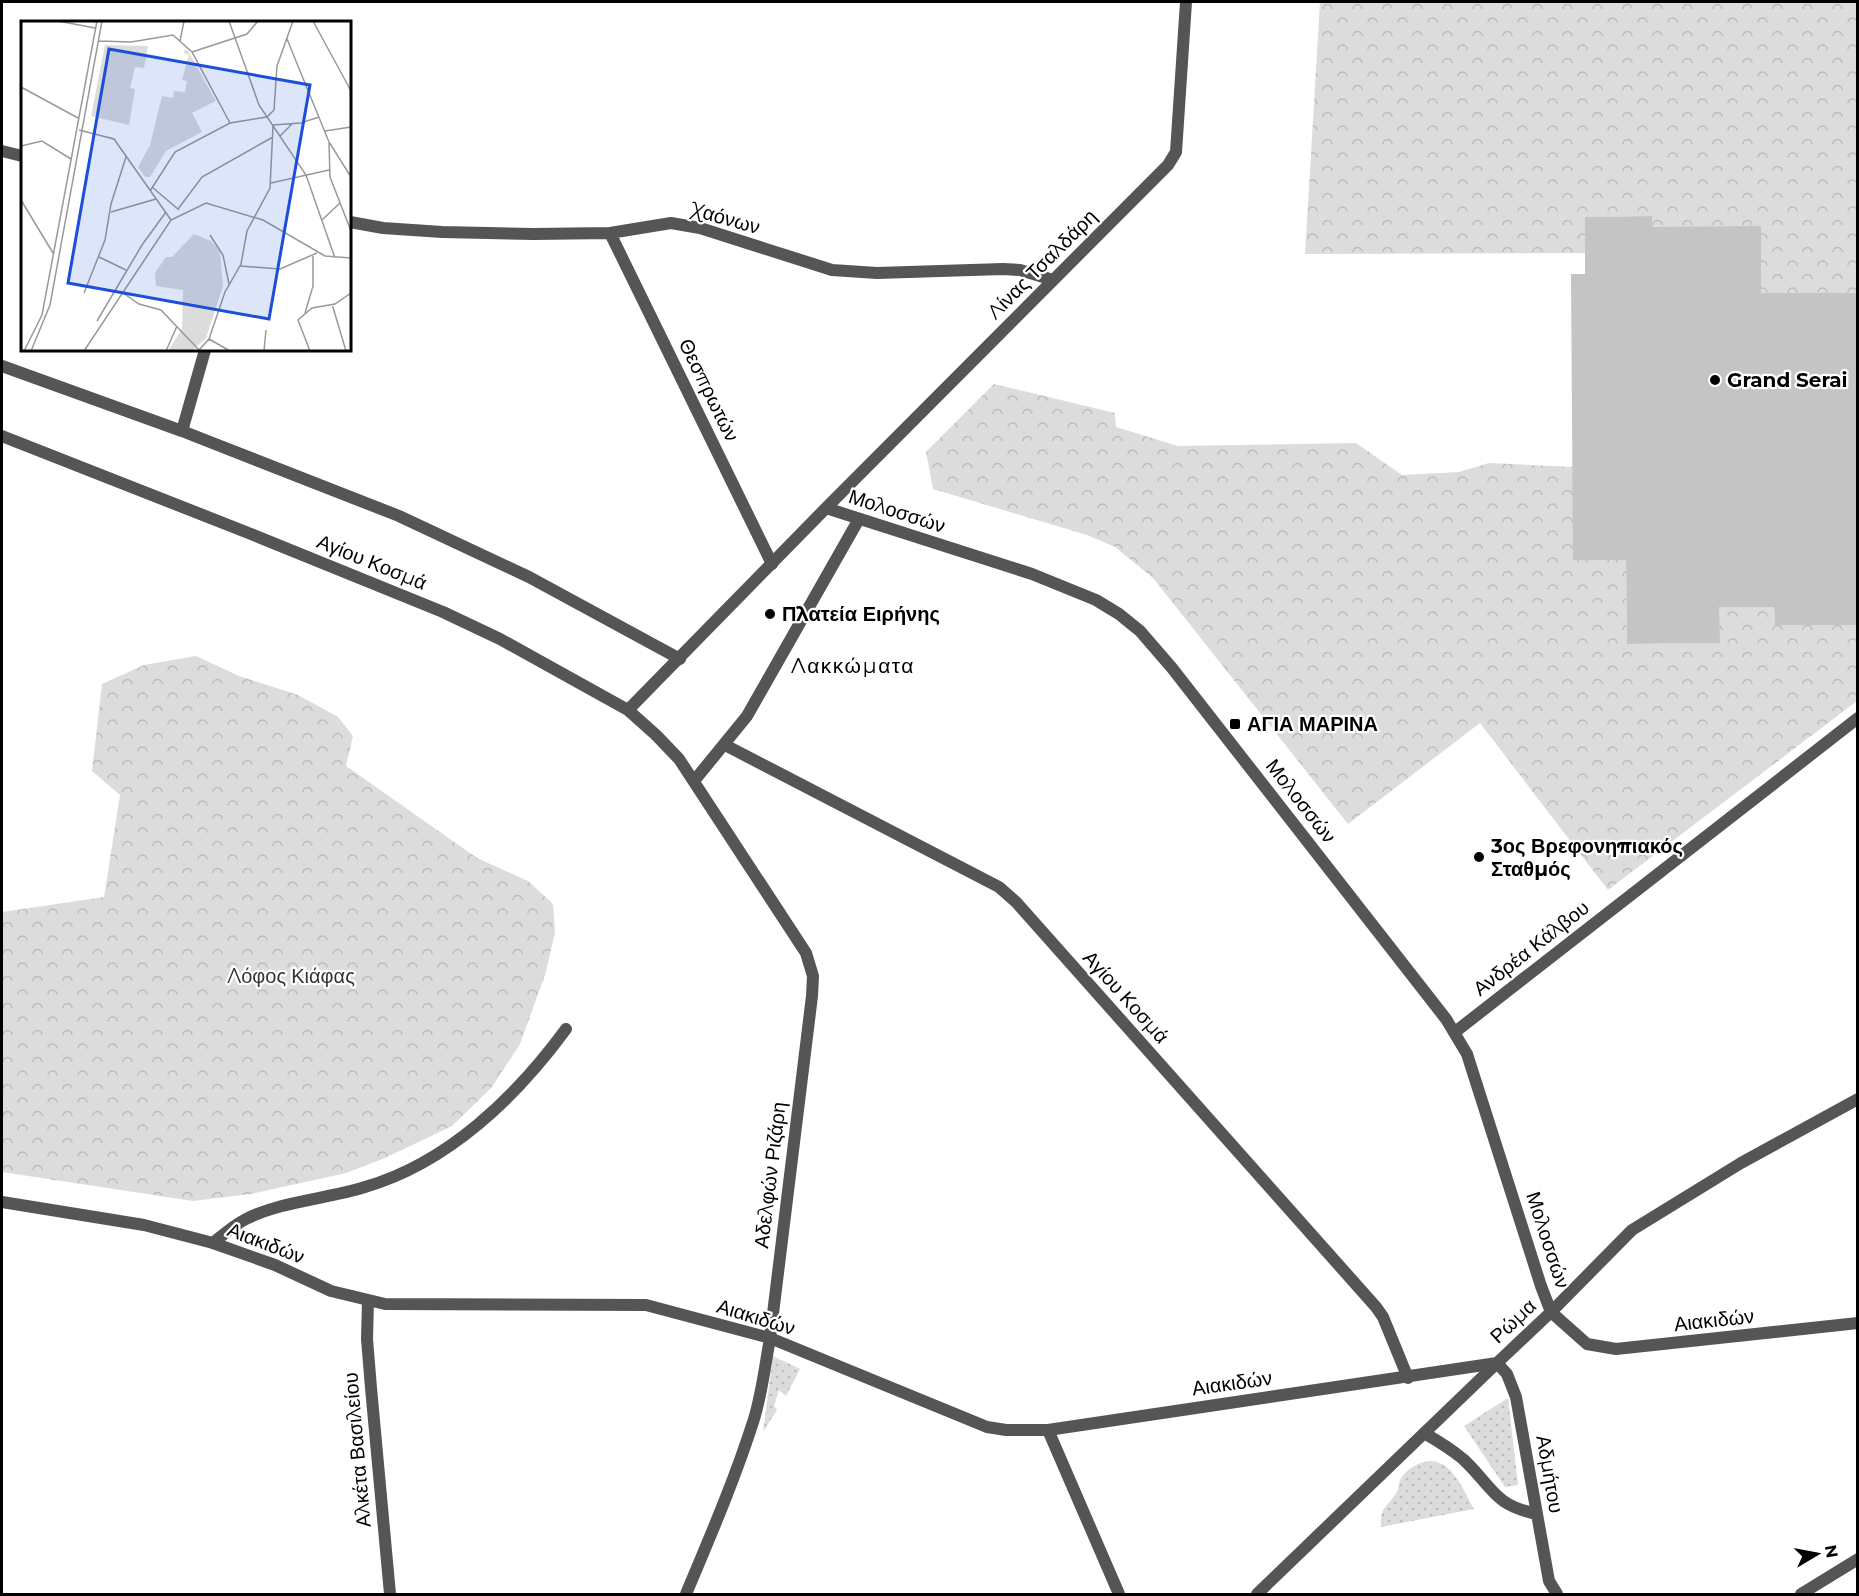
<svg xmlns="http://www.w3.org/2000/svg" width="1859" height="1596" font-family="Montserrat,sans-serif">
<style>
.grass{fill:url(#grass-dots)}
.park{fill:url(#park-crowns)}
.building{fill:#c4c4c4}
.lines{fill:none;stroke-linecap:round;stroke-linejoin:round}
.minor{stroke:#555;stroke-width:12}
.tertiary{stroke:#555;stroke-width:12}
.poi-dot{fill:#000;stroke:#fff;stroke-width:2}
.labels{text-anchor:middle;stroke-width:4.5;stroke-linejoin:round;paint-order:stroke}
.street-label{font-size:20px;fill:#000;stroke:#fff}
.poi-label{font-size:20px;font-weight:bold;fill:#000;stroke:#fff;text-anchor:start}
.park-label{font-size:20px;fill:#333;stroke:#fff}
.neighbourhood-label{font-size:21px;letter-spacing:1.5px;fill:#000;stroke:#fff}
.inset-road{fill:none;stroke:#999;stroke-width:1.5}
.view{fill:#1d4ed8;fill-opacity:0.15;stroke:#1d4ed8;stroke-width:3}
.inset-edge{fill:none;stroke:#000;stroke-width:3}
</style>
<defs>
<pattern id="grass-dots" width="8" height="8" patternUnits="userSpaceOnUse" patternTransform="scale(1.5)"><rect width="8" height="8" fill="#dcdcdc"/><path d="M2 2h.1M6 6h.1" fill="none" stroke="#bbb" stroke-width="1.8" stroke-linecap="round"/></pattern>
<pattern id="park-crowns" width="20" height="18" patternUnits="userSpaceOnUse" patternTransform="scale(1.5)"><rect width="20" height="18" fill="#dcdcdc"/><path d="M2 6a3 3 0 1 1 6 0M12 15a3 3 0 1 1 6 0" fill="none" stroke="#bbb"/></pattern>
</defs>
<rect width="100%" height="100%" fill="#fff"/>
<path class="grass" d="M 773,1356 L 800,1369 L 786,1396 L 779,1390 L 774,1406 L 777,1410 L 763,1432 Z
M 1508,1398 L 1518,1485 L 1505,1487 L 1464,1426 Z
M 1429,1461 C 1453,1460 1464,1492 1474,1509 L 1381,1527 C 1380,1506 1387,1508 1396,1493 C 1400,1487 1397,1490 1399,1484 C 1402,1471 1417,1463 1429,1461 Z"/>
<path class="park" d="M 1320,2 L 1857,2 L 1857,293 L 1761,293 L 1652,227 L 1652,216 L 1585,217 L 1585,253 L 1305,254 Z
M 994,384 L 1115,413 L 1116,427 L 1178,446 L 1356,443 L 1402,475 L 1459,472 L 1489,463 L 1573,467 L 1626,560 L 1627,644 L 1719,643 L 1719,607 L 1774,607 L 1775,625 L 1857,625 L 1857,701 L 1608,890 L 1480,723 L 1348,824 L 1153,578 L 1115,547 L 1087,535 L 933,489 L 926,452 Z
M 196,656 L 239,676 L 298,695 L 338,717 L 353,736 L 346,766 L 477,858 L 528,881 L 553,904 L 555,933 L 545,975 L 520,1044 L 492,1087 L 452,1126 L 385,1158 L 346,1173 L 251,1194 L 193,1201 L 2,1172 L 2,912 L 104,897 L 120,795 L 92,771 L 102,684 L 144,665 Z"/>
<path class="building" d="M 1652,216 L 1652,227 L 1761,226 L 1761,293 L 1858,293 L 1858,625 L 1775,625 L 1774,607 L 1719,607 L 1720,643 L 1627,644 L 1626,560 L 1573,560 L 1571,274 L 1585,274 L 1585,217 Z"/>
<g class="lines">
<path class="minor" d="M 2,151 L 22,156
M 350,222 L 383,228 L 442,232 L 533,234 L 610,233 L 671,223 L 700,228 L 832,270 L 877,273 L 1003,269 L 1020,270 L 1053,280
M 610,233 L 772,564
M 2,366 L 182,431 L 399,516 L 529,577 L 680,659
M 182,431 L 205,350
M 725,745 L 999,887 L 1016,902 L 1376,1307 L 1383,1317 L 1408,1378
M 1455,1032 L 1858,718
M 1858,1099 L 1741,1163 L 1632,1230 L 1551,1312 L 1587,1344 L 1616,1349 L 1858,1323
M 213,1243 C 224,1234 234,1225 246,1219 C 282,1201 327,1199 365,1187 C 448,1163 516,1097 566,1029
M 368,1301 L 367,1339 L 371,1388 L 390,1594
M 1048,1430 L 1119,1594
M 1424,1433 C 1438,1441 1451,1449 1463,1459 C 1493,1487 1493,1505 1537,1514
M 1257,1594 L 1497,1363 L 1507,1374 L 1516,1397 L 1549,1581 L 1557,1594
M 1801,1594 L 1858,1559"/>
<path class="tertiary" d="M 2,436 L 251,534 L 443,612 L 500,639 L 628,710 L 656,735 L 679,759 L 806,953 L 813,976 L 812,996 L 770,1338 C 765,1366 762,1393 754,1419 C 735,1479 710,1537 686,1594
M 628,710 L 826,508 L 1168,165 L 1176,152 L 1186,2
M 694,781 L 747,716 L 859,519
M 2,1202 L 144,1225 L 213,1243 L 275,1265 L 331,1291 L 385,1304 L 646,1305 L 770,1338 L 987,1427 L 1006,1430 L 1048,1430 L 1497,1363 L 1551,1312 L 1541,1286 L 1467,1054 L 1446,1019 L 1172,668 L 1140,631 L 1119,614 L 1096,600 L 1032,574 L 826,508"/>
</g>
<g class="poi-dot">
<circle cx="1715" cy="380" r="6"/>
<circle cx="770" cy="614" r="6"/>
<rect x="1229" y="718" width="12" height="12" rx="3"/>
<circle cx="1479" cy="857" r="6"/>
</g>
<g class="labels">
<g class="street-label">
<text transform="translate(726 218) rotate(16)" y="7">Χαόνων</text>
<text transform="translate(1042 264) rotate(-45)" y="7">Λίνας Τσαλδάρη</text>
<text transform="translate(709 390) rotate(64)" y="7">Θεσπρωτών</text>
<text transform="translate(897 511) rotate(18)" y="7">Μολοσσών</text>
<text transform="translate(372 562) rotate(22)" y="7">Αγίου Κοσμά</text>
<text transform="translate(1301 801) rotate(52)" y="7">Μολοσσών</text>
<text transform="translate(1531 948) rotate(-38)" y="7">Ανδρέα Κάλβου</text>
<text transform="translate(1126 997) rotate(48)" y="7">Αγίου Κοσμά</text>
<text transform="translate(770 1175) rotate(-83)" y="7">Αδελφών Ριζάρη</text>
<text transform="translate(1548 1240) rotate(72)" y="7">Μολοσσών</text>
<text transform="translate(266 1243) rotate(21)" y="7">Αιακιδών</text>
<text transform="translate(756 1317) rotate(17)" y="7">Αιακιδών</text>
<text transform="translate(1714 1320) rotate(-6)" y="7">Αιακιδών</text>
<text transform="translate(1513 1321) rotate(-43)" y="7">Ρώμα</text>
<text transform="translate(1232 1383) rotate(-8)" y="7">Αιακιδών</text>
<text transform="translate(357 1450) rotate(-95)" y="7">Αλκέτα Βασιλείου</text>
<text transform="translate(1550 1474) rotate(80)" y="7">Αδμήτου</text>
</g>
<g class="poi-label">
<text x="1727" y="387">Grand Serai</text>
<text x="782" y="621">Πλατεία Ειρήνης</text>
<text x="1247" y="731">ΑΓΙΑ ΜΑΡΙΝΑ</text>
<text x="1491" y="853">3ος Βρεφονηπιακός<tspan x="1491" dy="23">Σταθμός</tspan></text>
</g>
<g class="park-label">
<text x="291" y="983">Λόφος Κιάφας</text>
</g>
<g class="neighbourhood-label">
<text x="853" y="673">Λακκώματα</text>
</g>
</g>
<g transform="translate(21 21)">
<rect width="330" height="330" fill="#fff"/>
<path d="M 84,24 L 127,25 L 123,47 L 114,46 L 111,59 L 109,67 L 114,68 L 108,104 L 70,95 ZM 164,28 L 167,30 L 195,80 L 171,92 L 181,111 L 145,130 L 129,156 L 124,156 L 117,146 L 129,124 L 141,75 L 152,77 L 153,70 L 164,71 L 166,60 L 161,59 L 168,34 L 163,32 ZM 173,213 L 190,220 L 199,230 L 202,265 L 185,317 L 171,330 L 147,330 L 161,308 L 162,269 L 135,265 L 134,252 L 145,236 L 151,236 Z" fill="#dcdcdc"/>
<path class="inset-road" d="M 37,0 L 74,7M 208,0 L 238,84 L 285,154 L 314,237M 292,0 L 330,70M 266,18 L 308,121 L 330,156M 78,20 L 110,21 L 152,14 L 171,31 L 209,102M 159,20 L 163,0M 171,31 L 226,13 L 237,0M 0,66 L 57,97M 246,96 L 253,89 L 256,45 L 272,0M 252,104 L 280,102 L 298,96M 58,109 L 93,118 L 150,199M 304,110 L 330,106M 259,115 L 272,102M 308,122 L 309,156 L 330,210M 0,125 L 21,120 L 50,138M 250,162 L 308,149M 131,166 L 158,189M 129,170 L 154,131 L 209,102 L 246,96M 0,179 L 32,232M 157,188 L 181,156 L 252,116M 90,191 L 135,178M 301,199 L 319,182M 189,214 L 202,234 L 208,263M 78,236 L 105,249M 219,245 L 259,248 L 296,232M 63,272 L 84,219 L 90,183 L 105,136M 102,272 L 118,283 L 140,289 L 178,329M 311,283 L 325,330M 284,292 L 292,265 L 292,235M 76,300 L 121,224 L 145,191M 188,318 L 209,330M 3,330 L 21,294 L 76,0M 10,330 L 29,284 L 81,0M 63,330 L 150,199 L 185,182 L 242,199 L 304,235 L 330,237M 145,330 L 156,305M 177,330 L 188,318 L 204,271 L 220,243 L 226,210 L 249,167 L 252,105M 243,330 L 245,309M 289,330 L 277,299 L 291,287 L 314,283 L 330,272"/>
<path class="view" d="M 88,28 L 289,64 L 248,298 L 47,262 Z"/>
<rect width="330" height="330" class="inset-edge"/>
</g>
<rect width="1859" height="1596" fill="none" stroke="#000000" stroke-width="6"/>
<g transform="translate(1817 1554) rotate(80)" stroke="#ffffff" stroke-width="4.5" paint-order="stroke">
<path d="M0-4.5L10 22L0 15L-10 22Z" fill="#000000"/>
<text y="-9" font-size="16" font-weight="bold" text-anchor="middle" fill="#000000">N</text>
</g>
</svg>
